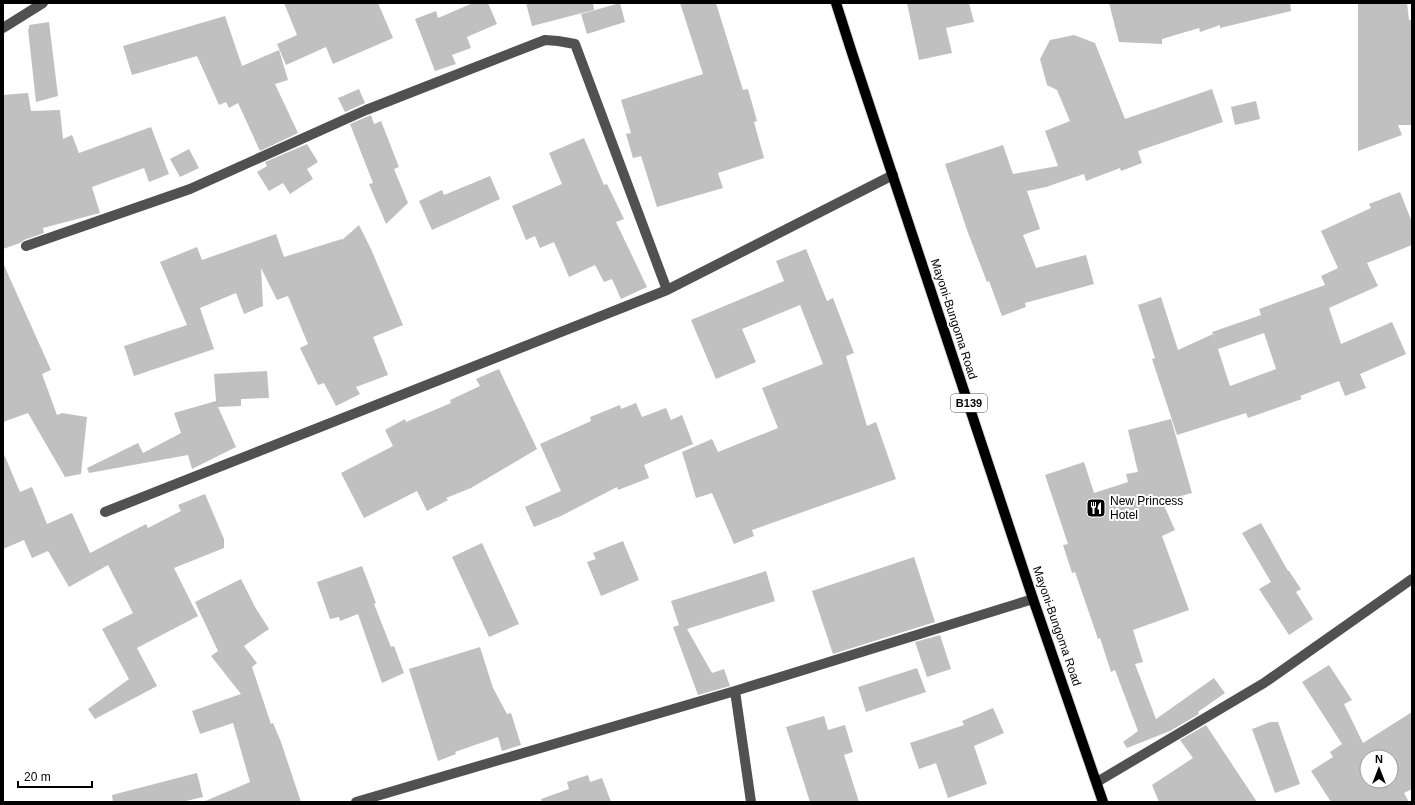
<svg xmlns="http://www.w3.org/2000/svg" width="1415" height="805" font-family="Helvetica,sans-serif">
<style>
.building{fill:#c0c0c0;fill-rule:evenodd}
.lines{fill:none;stroke-linecap:round;stroke-linejoin:round}
.major-casing{stroke:#dbdbdb;stroke-width:12}
.minor{stroke:#515151;stroke-width:10}
.major{stroke:#000;stroke-width:10}
.labels{text-anchor:middle;stroke-width:4;stroke-linejoin:round;paint-order:stroke}
.shield{fill:#fff;stroke:#4c4c4c;stroke-width:1}
.shield-label{font-size:11px;font-weight:bold;fill:#000}
.street-label{font-size:12px;fill:#000;stroke:#fff}
.poi-label{font-size:12px;fill:#000;stroke:#fff;text-anchor:start}
</style>
<rect width="100%" height="100%" fill="#fff"/>
<path class="building" d="M 284,3 L 378,3 L 393,38 L 333,64 L 326,47 L 286,65 L 277,44 L 297,35 Z
M 473,3 L 488,3 L 497,24 L 467,37 L 471,48 L 452,55 L 456,64 L 435,71 L 415,19 L 436,11 L 438,18 Z
M 526,3 L 593,3 L 594,10 L 532,26 Z
M 620,3 L 625,22 L 587,34 L 581,14 Z
M 680,3 L 716,3 L 743,90 L 748,89 L 757,121 L 754,122 L 764,158 L 718,173 L 723,188 L 657,207 L 641,156 L 633,158 L 626,134 L 631,133 L 621,100 L 703,74 Z
M 907,3 L 969,3 L 974,22 L 946,28 L 952,53 L 919,60 Z
M 1109,3 L 1290,3 L 1291,11 L 1220,28 L 1220,25 L 1200,32 L 1199,28 L 1162,39 L 1162,44 L 1119,42 Z
M 1358,3 L 1407,3 L 1409,20 L 1412,20 L 1412,125 L 1398,125 L 1402,135 L 1358,151 Z
M 225,16 L 242,66 L 279,50 L 288,80 L 275,84 L 298,133 L 260,151 L 238,103 L 229,108 L 226,102 L 219,105 L 197,56 L 132,75 L 123,46 Z
M 49,22 L 58,96 L 36,102 L 28,29 L 29,29 L 29,25 Z
M 1074,35 L 1095,43 L 1125,119 L 1212,89 L 1223,122 L 1138,151 L 1142,163 L 1121,171 L 1120,168 L 1086,181 L 1084,174 L 1046,187 L 1027,191 L 1040,229 L 1023,235 L 1036,268 L 1086,255 L 1094,284 L 1025,303 L 1026,307 L 1002,316 L 989,281 L 987,282 L 967,230 L 945,164 L 1003,145 L 1013,174 L 1058,166 L 1045,131 L 1070,121 L 1057,90 L 1047,85 L 1040,59 L 1050,40 Z
M 359,89 L 365,103 L 345,112 L 338,98 Z
M 28,93 L 31,111 L 60,110 L 63,139 L 72,135 L 79,153 L 151,127 L 169,174 L 149,182 L 144,168 L 92,187 L 100,213 L 43,228 L 44,233 L 24,240 L 20,243 L 3,249 L 3,95 Z
M 1256,101 L 1260,119 L 1235,125 L 1231,107 Z
M 371,115 L 374,124 L 381,121 L 399,167 L 394,169 L 408,203 L 386,224 L 369,184 L 373,183 L 350,124 Z
M 584,138 L 604,185 L 607,184 L 624,219 L 616,222 L 647,287 L 621,299 L 612,279 L 604,282 L 595,265 L 569,277 L 554,242 L 540,248 L 535,236 L 526,240 L 512,206 L 562,184 L 549,153 Z
M 307,144 L 318,162 L 307,169 L 313,179 L 290,194 L 283,183 L 269,191 L 257,172 L 267,166 L 265,162 Z
M 189,149 L 199,168 L 180,177 L 170,159 Z
M 490,176 L 500,199 L 432,230 L 419,201 L 442,190 L 444,195 Z
M 1400,192 L 1412,222 L 1412,245 L 1367,263 L 1378,286 L 1329,308 L 1341,344 L 1392,322 L 1406,354 L 1360,374 L 1366,388 L 1345,396 L 1339,381 L 1300,396 L 1302,399 L 1248,418 L 1246,413 L 1177,435 L 1152,359 L 1155,358 L 1138,305 L 1161,297 L 1178,350 L 1213,334 L 1230,386 L 1276,369 L 1264,333 L 1218,349 L 1212,332 L 1261,315 L 1259,309 L 1325,285 L 1321,276 L 1338,268 L 1321,231 L 1371,208 L 1369,204 Z
M 359,225 L 371,249 L 403,325 L 373,337 L 388,375 L 356,387 L 360,394 L 336,406 L 324,383 L 318,385 L 300,348 L 308,344 L 288,296 L 277,300 L 261,268 L 263,306 L 244,314 L 236,293 L 200,308 L 214,349 L 134,376 L 124,346 L 187,325 L 160,262 L 197,247 L 202,260 L 276,234 L 284,257 L 342,239 L 342,240 Z
M 806,249 L 827,301 L 833,298 L 854,353 L 846,356 L 867,426 L 876,422 L 896,479 L 752,530 L 754,536 L 734,544 L 712,493 L 696,498 L 682,452 L 712,439 L 718,452 L 778,428 L 762,388 L 823,364 L 800,305 L 742,329 L 756,362 L 716,379 L 691,320 L 784,281 L 776,261 Z
M 3,263 L 51,370 L 42,374 L 57,415 L 62,413 L 87,417 L 81,474 L 65,477 L 28,413 L 3,422 Z
M 499,369 L 537,449 L 471,488 L 446,498 L 448,500 L 427,511 L 417,491 L 364,518 L 341,473 L 393,446 L 385,430 L 405,419 L 406,422 L 451,403 L 450,400 L 480,386 L 476,379 Z
M 267,371 L 269,398 L 241,399 L 241,406 L 218,407 L 236,447 L 192,469 L 188,455 L 89,473 L 87,468 L 138,443 L 143,453 L 181,433 L 174,413 L 216,401 L 214,374 Z
M 636,403 L 642,417 L 666,408 L 671,420 L 682,415 L 693,444 L 644,465 L 649,478 L 618,490 L 617,487 L 561,516 L 534,527 L 525,507 L 561,491 L 540,444 L 591,421 L 590,417 L 620,405 L 621,409 Z
M 1171,419 L 1192,493 L 1162,501 L 1175,530 L 1162,536 L 1189,610 L 1133,630 L 1143,662 L 1135,664 L 1156,719 L 1214,678 L 1225,693 L 1198,712 L 1199,714 L 1170,731 L 1127,748 L 1123,742 L 1138,731 L 1115,670 L 1111,672 L 1100,638 L 1098,639 L 1075,572 L 1072,573 L 1063,545 L 1068,544 L 1045,475 L 1084,462 L 1094,493 L 1128,482 L 1126,474 L 1138,472 L 1128,430 Z
M 3,452 L 20,492 L 32,487 L 47,524 L 72,513 L 90,553 L 146,524 L 148,528 L 181,511 L 178,505 L 205,494 L 224,539 L 224,548 L 174,568 L 198,616 L 137,648 L 157,686 L 95,719 L 88,709 L 129,679 L 102,629 L 133,613 L 108,565 L 69,587 L 48,551 L 32,558 L 24,540 L 3,549 Z
M 1261,523 L 1288,571 L 1289,571 L 1301,589 L 1296,592 L 1313,619 L 1289,635 L 1259,589 L 1271,582 L 1242,533 Z
M 623,541 L 639,580 L 601,596 L 587,562 L 596,559 L 593,553 Z
M 482,543 L 519,624 L 489,637 L 452,557 Z
M 914,557 L 935,622 L 833,654 L 812,591 Z
M 362,566 L 376,603 L 374,604 L 391,647 L 394,646 L 404,673 L 382,683 L 358,614 L 340,621 L 339,617 L 330,619 L 317,582 Z
M 766,571 L 775,601 L 687,629 L 712,673 L 724,669 L 730,686 L 698,695 L 673,627 L 679,625 L 671,601 Z
M 241,579 L 255,607 L 269,629 L 244,646 L 257,663 L 252,667 L 271,724 L 273,723 L 281,742 L 301,802 L 203,802 L 250,782 L 233,723 L 200,734 L 192,711 L 241,694 L 211,656 L 218,651 L 195,602 Z
M 940,635 L 951,669 L 927,677 L 915,642 Z
M 480,647 L 493,688 L 507,714 L 511,713 L 521,745 L 502,751 L 498,737 L 455,752 L 456,754 L 438,761 L 409,669 Z
M 1329,665 L 1352,700 L 1344,704 L 1363,743 L 1412,712 L 1412,789 L 1404,793 L 1409,802 L 1331,802 L 1311,771 L 1333,757 L 1330,752 L 1342,744 L 1302,682 ZM 1367,757 L 1391,757 L 1391,781 L 1367,781 Z
M 917,668 L 926,692 L 866,712 L 858,687 Z
M 993,708 L 1004,733 L 974,746 L 987,784 L 948,798 L 936,763 L 919,769 L 910,743 L 964,725 L 962,721 Z
M 824,716 L 828,730 L 845,725 L 853,752 L 844,755 L 859,802 L 810,802 L 786,727 Z
M 1270,722 L 1278,722 L 1300,784 L 1275,793 L 1252,729 Z
M 1206,725 L 1257,802 L 1159,802 L 1152,785 L 1193,758 L 1180,740 Z
M 197,773 L 203,797 L 182,802 L 113,802 L 112,795 Z
M 588,775 L 590,782 L 602,778 L 611,802 L 542,802 L 541,799 L 569,789 L 567,782 Z"/>
<g class="lines">
<defs>
<path id="major" d="M 836,3 L 852,53 L 1033,599 L 1103,802"/>
</defs>
<use href="#major" class="major-casing"/>
<path class="minor" d="M 3,28 L 43,3
M 26,246 L 190,189 L 366,110 L 545,40 L 558,41 L 575,44 L 667,290
M 105,512 L 667,290 L 893,175
M 735,691 L 751,802
M 1097,782 L 1264,683 L 1412,579
M 356,802 L 735,691 L 1033,599"/>
<use href="#major" class="major"/>
</g>
<defs>
<symbol id="restaurant-square" viewBox="-11 -11 22 22"><rect x="-9" y="-9" width="18" height="18" rx="4" fill="#000" stroke="#fff"/><path d="M-5-6h1v4h1v-4h1v4h1v-4h1v5L-1.5 .5V6h-2V.5L-5-1ZM5-6V6H3V1.5H1.5Q1.5-4 5-6Z" fill="#fff"/></symbol>
</defs>
<g fill-rule="evenodd">
<use href="#restaurant-square" x="1085" y="497" width="22" height="22"/>
</g>
<g class="labels">
<rect class="shield" x="951" y="394" width="36" height="18" rx="3"/>
<g class="shield-label">
<text x="969" y="407">B139</text>
</g>
<g class="street-label">
<text transform="translate(954 319) rotate(72)" y="4">Mayoni-Bungoma Road</text>
<text transform="translate(1057 626) rotate(71)" y="4">Mayoni-Bungoma Road</text>
</g>
<g class="poi-label">
<text x="1110" y="505">New Princess<tspan x="1110" dy="14">Hotel</tspan></text>
</g>
</g>
<rect width="1415" height="805" fill="none" stroke="#000000" stroke-width="8"/>
<g transform="translate(1379 769)"><circle r="19" fill="#ffffff" stroke="#999999"/>
<path d="M0-3L7 15L0 10L-7 15Z" fill="#000000"/>
<text y="-6" font-size="11" font-weight="bold" text-anchor="middle" fill="#000000">N</text>
</g>
<path d="M18 781v6h74v-6" fill="none" stroke="#000000" stroke-width="2"/>
<text x="24" y="781" font-size="12" fill="#000000" stroke="#ffffff" stroke-width="3" paint-order="stroke">20 m</text>
</svg>
